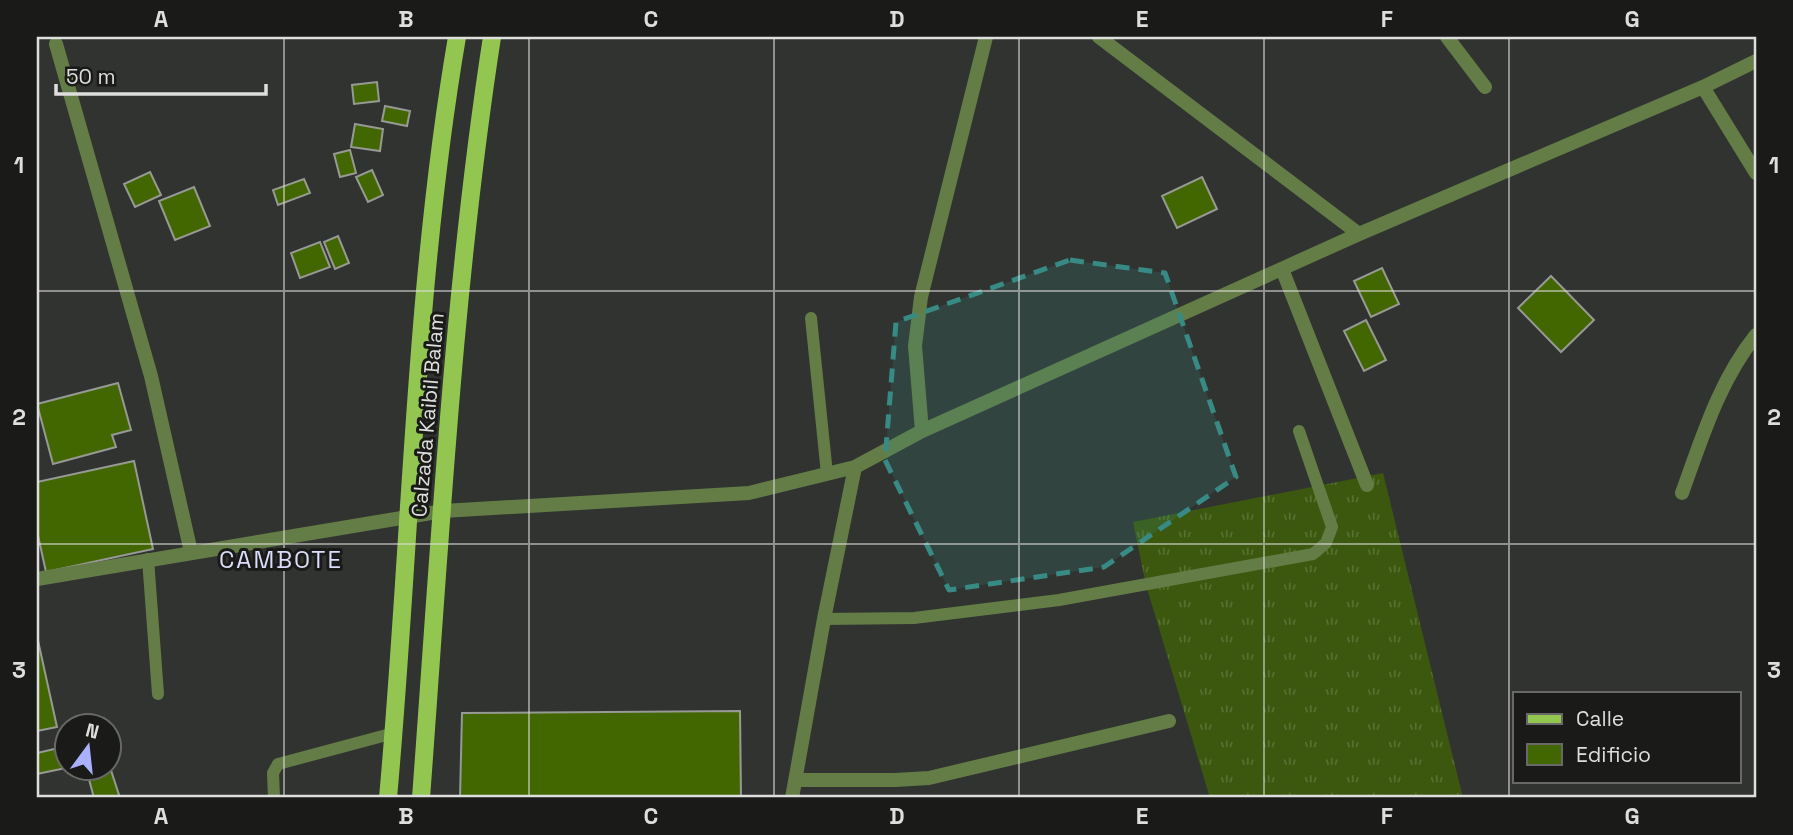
<svg xmlns="http://www.w3.org/2000/svg" width="1793" height="835" font-family="'Space Grotesk',sans-serif">
<style>
.grass{fill:url(#grass-tufts)}
.building{fill:#436700;stroke:#979995;stroke-width:2}
.lines{fill:none;stroke-linecap:round;stroke-linejoin:round}
.lane{stroke:#647d47;stroke-width:12}
.street{stroke:#647d47;stroke-width:14}
.primary{stroke:#93c651;stroke-width:18}
.marked{fill:#388b84;fill-opacity:0.2;stroke:#388b84;stroke-width:5;stroke-dasharray:14 9;stroke-linejoin:round}
.grid{fill:none;stroke:#dedfdd;stroke-width:2;stroke-opacity:0.55}
.labels{text-anchor:middle;stroke-width:6;stroke-linejoin:round;paint-order:stroke}
.street-label{font-size:21px;fill:#dedfdd;stroke:#1a1a19}
.quarter-label{font-size:24px;letter-spacing:2px;fill:#dadefb;stroke:#1a1a19}
.neatline{fill:none;stroke:#dedfdd;stroke-width:2.5}
.grid-label{font-size:23px;text-anchor:middle;font-weight:bold;fill:#dedfdd}
</style>
<defs>
<pattern id="grass-tufts" width="24" height="20" patternUnits="userSpaceOnUse" patternTransform="scale(1.75)"><rect width="24" height="20" fill="#3b580e"/><path d="M3 7l-1-3M5 7V3M7 7l1-3M15 17l-1-3M17 17v-4M19 17l1-3" fill="none" stroke="#577031"/></pattern>
</defs>
<rect width="100%" height="100%" fill="#313330"/>
<path class="grass" d="M 1383,473 L 1463,798 L 1210,798 L 1146,585 L 1133,522 Z"/>
<path class="building" d="M 377,82 L 379,101 L 354,104 L 352,85 Z
M 385,106 L 410,111 L 407,126 L 382,121 Z
M 355,124 L 383,129 L 380,151 L 351,147 Z
M 350,150 L 356,173 L 340,177 L 334,154 Z
M 372,170 L 383,195 L 368,202 L 356,177 Z
M 150,172 L 161,195 L 135,207 L 124,184 Z
M 1202,177 L 1217,209 L 1177,228 L 1162,196 Z
M 304,179 L 310,193 L 278,205 L 273,190 Z
M 194,187 L 210,226 L 175,240 L 159,201 Z
M 338,236 L 349,263 L 335,269 L 324,242 Z
M 320,242 L 330,267 L 300,278 L 291,253 Z
M 1382,268 L 1399,304 L 1371,317 L 1354,281 Z
M 1551,276 L 1594,320 L 1561,352 L 1518,308 Z
M 1366,320 L 1386,360 L 1364,371 L 1344,331 Z
M 118,383 L 131,430 L 112,435 L 116,447 L 53,464 L 37,404 Z
M 134,461 L 153,549 L 46,572 L 37,531 L 37,482 Z
M 37,636 L 57,727 L 37,731 Z
M 740,711 L 741,798 L 460,798 L 462,713 Z
M 63,747 L 66,768 L 37,774 L 37,753 Z
M 108,761 L 120,798 L 94,798 L 86,768 L 108,768 Z"/>
<g class="lines">
<path class="lane" d="M 811,318 L 827,474
M 148,559 L 158,694
M 824,619 L 914,618 L 1059,600 L 1313,554 L 1326,543 L 1332,527 L 1299,431
M 274,798 L 273,773 L 278,764 L 394,733"/>
<path class="street" d="M 1099,37 L 1359,234
M 1447,37 L 1485,87
M 56,44 L 151,376 L 191,552
M 1703,87 L 1756,173
M 1282,269 L 1367,485
M 922,431 L 915,346 L 921,297 L 986,37
M 1682,493 C 1702,438 1719,381 1756,335
M 37,579 L 443,511 L 749,493 L 855,467 L 922,431 L 1359,234 L 1703,87 L 1756,61
M 796,780 L 895,780 L 929,778 L 1169,721
M 792,798 L 824,619 L 855,467"/>
<path class="primary" d="M 388,798 C 411,545 414,288 457,37
M 421,798 C 440,544 453,289 492,37"/>
</g>
<path class="marked" d="M 1070,260 L 1165,273 L 1236,477 L 1104,567 L 949,590 L 885,460 L 896,322 Z"/>
<path class="grid" d="M 284,37 L 284,798M 529,37 L 529,798M 774,37 L 774,798M 1019,37 L 1019,798M 1264,37 L 1264,798M 1509,37 L 1509,798M 37,291 L 1756,291M 37,544 L 1756,544"/>
<g class="labels">
<g class="street-label">
<text transform="translate(428 415) rotate(-85)" y="7">Calzada Kaibil Balam</text>
</g>
<g class="quarter-label">
<text x="281" y="568">CAMBOTE</text>
</g>
</g>
<rect width="1793" height="835" fill="none" stroke="#1a1a19" stroke-width="77"/>
<rect x="1513" y="692" width="228" height="91" fill="#1a1a19" stroke="#686967" stroke-width="2"/>
<rect x="1527" y="714" width="35" height="10" fill="#93c651" stroke="#686967" stroke-width="2"/>
<text x="1576" y="726" font-size="21" fill="#dedfdd">Calle</text>
<rect x="1527" y="744" width="35" height="21" fill="#436700" stroke="#686967" stroke-width="2"/>
<text x="1576" y="762" font-size="21" fill="#dedfdd">Edificio</text>
<g transform="translate(88 747) rotate(15)"><circle r="33" fill="#1a1a19" stroke="#686967" stroke-width="2"/>
<path d="M0-5L12 26L0 18L-12 26Z" fill="#a9b0fc"/>
<text y="-10" font-size="19" font-weight="bold" text-anchor="middle" fill="#dedfdd">N</text>
</g>
<path d="M56 84v10h210v-10" fill="none" stroke="#dedfdd" stroke-width="3.5"/>
<text x="66" y="84" font-size="21" fill="#dedfdd" stroke="#1a1a19" stroke-width="5" paint-order="stroke">50 m</text>
<rect x="38" y="38" width="1717" height="758" class="neatline"/>
<g class="grid-label">
<text x="161" y="27">A</text>
<text x="406" y="27">B</text>
<text x="651" y="27">C</text>
<text x="897" y="27">D</text>
<text x="1142" y="27">E</text>
<text x="1387" y="27">F</text>
<text x="1632" y="27">G</text>
<text x="19" y="173">1</text>
<text x="1774" y="173">1</text>
<text x="19" y="425">2</text>
<text x="1774" y="425">2</text>
<text x="19" y="678">3</text>
<text x="1774" y="678">3</text>
<text x="161" y="824">A</text>
<text x="406" y="824">B</text>
<text x="651" y="824">C</text>
<text x="897" y="824">D</text>
<text x="1142" y="824">E</text>
<text x="1387" y="824">F</text>
<text x="1632" y="824">G</text>
</g>
</svg>
